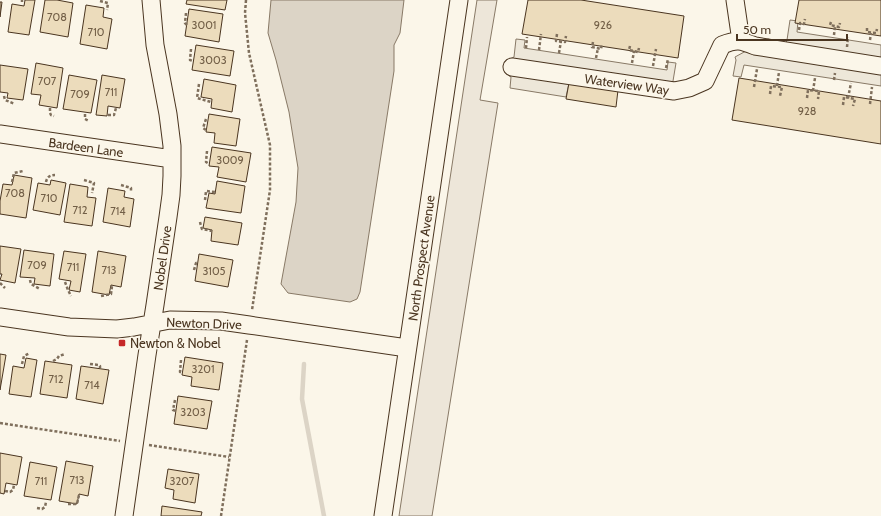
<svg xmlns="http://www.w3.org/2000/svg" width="881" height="516" font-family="Cabin,sans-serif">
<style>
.green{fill:#ede6d9;stroke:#887966}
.parking{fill:#ede7d9;stroke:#887966}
.water{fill:#dcd4c6;stroke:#887966}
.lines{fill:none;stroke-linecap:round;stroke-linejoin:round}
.stream{stroke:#dcd4c6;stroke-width:4.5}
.building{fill:#ecdcbc;stroke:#4a3520}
.minor-casing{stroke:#4a3520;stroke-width:19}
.path{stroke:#7f6f5c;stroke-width:2.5;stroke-dasharray:3 2;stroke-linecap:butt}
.minor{stroke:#fbf6e9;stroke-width:17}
.poi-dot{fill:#c62828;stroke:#fbf6e9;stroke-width:1.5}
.labels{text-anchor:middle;stroke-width:3;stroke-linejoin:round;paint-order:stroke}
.number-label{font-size:11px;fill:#725f47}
.street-label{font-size:13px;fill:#4a3520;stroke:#fbf6e9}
.poi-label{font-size:13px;fill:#4a3520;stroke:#fbf6e9;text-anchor:start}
</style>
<rect width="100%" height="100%" fill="#fbf6e9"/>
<path class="green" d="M 477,0 L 497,0 L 480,100 L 498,103 L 432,516 L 399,516 Z"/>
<path class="parking" d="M 790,20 L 798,21 L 797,32 L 881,45 L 881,86 L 744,65 L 741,77 L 733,76 L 736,60 L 735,57 L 768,39 L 783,43 L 786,43 L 787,40 Z
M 516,39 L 525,40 L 524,48 L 667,70 L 668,62 L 676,63 L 670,99 L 569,83 L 566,97 L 510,88 L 511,77 L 508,75 L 510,59 L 514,57 Z"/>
<path class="water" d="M 271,0 L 404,0 L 400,33 L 394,45 L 394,71 L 360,292 L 357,299 L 350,302 L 288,293 L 281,284 L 296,202 L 298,168 L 289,112 L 276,60 L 268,33 Z"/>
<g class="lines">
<path class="stream" d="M 304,364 L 302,399 L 324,516"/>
</g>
<path class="building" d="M 25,0 L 35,0 L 29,35 L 8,32 L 12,4 L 24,6 Z
M 45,0 L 57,0 L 73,3 L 68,37 L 40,32 Z
M 187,0 L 227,0 L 225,10 L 186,4 Z
M 528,0 L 581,0 L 684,16 L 678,58 L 522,34 Z
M 799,0 L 881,0 L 881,36 L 795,23 Z
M 0,2 L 2,2 L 0,17 Z
M 86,5 L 104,8 L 103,17 L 112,19 L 107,49 L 80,44 Z
M 189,9 L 223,14 L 219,42 L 185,36 Z
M 196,45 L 234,51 L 230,76 L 192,70 Z
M 36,63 L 63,68 L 57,108 L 39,105 L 41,95 L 31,94 Z
M 0,65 L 28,69 L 23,100 L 7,98 L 8,93 L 0,92 Z
M 69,75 L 97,80 L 91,113 L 63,109 Z
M 102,75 L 125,79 L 120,108 L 108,106 L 107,116 L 96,115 Z
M 739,78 L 881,101 L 881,144 L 732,120 Z
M 204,79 L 236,85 L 232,112 L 211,108 L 212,99 L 201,97 Z
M 569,83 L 618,90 L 616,107 L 566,99 Z
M 209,114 L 240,119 L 236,146 L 214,143 L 215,133 L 206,132 Z
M 212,147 L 251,153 L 246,182 L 217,177 L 219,167 L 209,166 Z
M 14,175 L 32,178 L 26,218 L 0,214 L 0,201 L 3,184 L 12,185 Z
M 51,180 L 66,183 L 60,215 L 33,210 L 38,183 L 50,185 Z
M 217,181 L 245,186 L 241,213 L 206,208 L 209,193 L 215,194 Z
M 70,184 L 88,187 L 87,197 L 96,198 L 92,226 L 64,222 Z
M 108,188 L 125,191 L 124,197 L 134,199 L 130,227 L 103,222 Z
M 205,217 L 242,223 L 238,245 L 211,241 L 212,230 L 203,228 Z
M 0,246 L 21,249 L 15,283 L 0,280 L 2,274 L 0,274 Z
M 24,250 L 54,254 L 50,286 L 34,284 L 35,278 L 20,277 Z
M 64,251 L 86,254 L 80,292 L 69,290 L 71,281 L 59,279 Z
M 98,251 L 126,256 L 121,287 L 111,285 L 109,295 L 92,292 Z
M 199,254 L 233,260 L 228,287 L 195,281 Z
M 0,354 L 6,355 L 0,390 Z
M 185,357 L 223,363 L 219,390 L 191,386 L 192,377 L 182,375 Z
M 26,358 L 37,360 L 31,397 L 9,394 L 13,366 L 24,368 Z
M 45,361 L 72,365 L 67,398 L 40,394 Z
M 81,366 L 109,370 L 103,404 L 76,399 Z
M 178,396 L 212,401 L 207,429 L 174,424 Z
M 0,453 L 22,457 L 17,485 L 6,483 L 4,494 L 0,493 Z
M 66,461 L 93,466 L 88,496 L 79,494 L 77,504 L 59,501 Z
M 30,462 L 57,467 L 51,500 L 24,496 Z
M 168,469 L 199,474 L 195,503 L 173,499 L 174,490 L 165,488 Z
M 162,506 L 202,512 L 201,516 L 161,516 Z"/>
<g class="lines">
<defs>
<path id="minor" d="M 735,0 L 741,41
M 512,67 L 674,91 L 689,88 L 705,81 L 722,45 C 737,39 740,40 755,46 L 881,66
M 0,134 L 172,159
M 0,317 L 69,327 L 117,329 L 134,327 L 170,320 L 221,321 L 249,325 L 407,348
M 124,516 L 147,355 L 155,305 L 168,217 L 171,195 L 172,176 L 172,146 L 168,114 L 155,45 L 151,0
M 383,516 L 459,0"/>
</defs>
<use href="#minor" class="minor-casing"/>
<path class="path" d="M 246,0 L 245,13 L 249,53 L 270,145 L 270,190 L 252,310
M 100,1 L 108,3 L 107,10
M 22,2 L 22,0
M 186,13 L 185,23 L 187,25
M 831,22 L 830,25 L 839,27 L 840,23
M 867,28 L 867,32 L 876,33 L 877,29
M 799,30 L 800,23 L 804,24 L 805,19
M 557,34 L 556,41 L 565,42 L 566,36
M 834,35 L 835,26
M 870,40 L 871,33
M 593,42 L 592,47 L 601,49 L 602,44
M 630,46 L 629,50 L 638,52 L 639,48
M 847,47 L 848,37
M 526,48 L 527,37
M 191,49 L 190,60 L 193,61
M 539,50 L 541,34
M 559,53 L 561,41
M 596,58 L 598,48
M 632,63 L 634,51
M 653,66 L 656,49
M 666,68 L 668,59
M 834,80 L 835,73
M 199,84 L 197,98 L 211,102
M 777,86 L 779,72
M 754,87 L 757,69
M 813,91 L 815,78
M 770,94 L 771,86 L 782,87 L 780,96
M 4,96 L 5,100 L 15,104
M 807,98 L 808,90 L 819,91 L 818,99
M 848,98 L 851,83
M 870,104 L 872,87
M 843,105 L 844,97 L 855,99 L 853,106
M 50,108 L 50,113 L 51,115 L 54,116
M 85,114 L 85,119 L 89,121
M 108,115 L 114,115 L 116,108
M 206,119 L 203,128 L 206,130
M 207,151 L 206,162 L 209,164
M 84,180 L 94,183 L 92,193
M 12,182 L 14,173 L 23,171
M 46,182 C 47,177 50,175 55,175
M 121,185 L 131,188 L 131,191
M 205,200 L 206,191 L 215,192
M 200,222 L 201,226 L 202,229 L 212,231
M 194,270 L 196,263 L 198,263
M 30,280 L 31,284 L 40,289
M 65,282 L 68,290 L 71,296
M 0,283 L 5,288
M 101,296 L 111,294 L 112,286
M 181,360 L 180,372 L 182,372
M 53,361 L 57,359 L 59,356 L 65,354
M 22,364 L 24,356 L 30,353
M 90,364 L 99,365 L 100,366 L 100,368
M 175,400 L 173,410 L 176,411
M 0,423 L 120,441
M 149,445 L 229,457
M 5,491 L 10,492 L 13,490 L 14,485
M 68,504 L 77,504 L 79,495
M 37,508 L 42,509 L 45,507 L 46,502
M 221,516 L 247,340"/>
<use href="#minor" class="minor"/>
</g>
<rect class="poi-dot" x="118" y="339" width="8" height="8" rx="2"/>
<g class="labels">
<g class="number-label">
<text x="57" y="21">708</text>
<text x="204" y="29">3001</text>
<text x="603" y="29">926</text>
<text x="96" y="36">710</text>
<text x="213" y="64">3003</text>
<text x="47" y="85">707</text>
<text x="111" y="96">711</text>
<text x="80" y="98">709</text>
<text x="807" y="115">928</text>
<text x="230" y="164">3009</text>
<text x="15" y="197">708</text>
<text x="49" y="202">710</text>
<text x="80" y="214">712</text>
<text x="118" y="215">714</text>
<text x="37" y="269">709</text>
<text x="73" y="271">711</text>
<text x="109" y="274">713</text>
<text x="214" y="275">3105</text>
<text x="203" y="373">3201</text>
<text x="56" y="383">712</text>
<text x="92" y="389">714</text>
<text x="193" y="416">3203</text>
<text x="77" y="484">713</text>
<text x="41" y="485">711</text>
<text x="182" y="485">3207</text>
</g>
<g class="street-label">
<text transform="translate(627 84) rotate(8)" y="5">Waterview Way</text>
<text transform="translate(86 147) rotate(8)" y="5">Bardeen Lane</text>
<text transform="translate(162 258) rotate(-82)" y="5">Nobel Drive</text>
<text transform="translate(421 258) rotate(-82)" y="5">North Prospect Avenue</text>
<text transform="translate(204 323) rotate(2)" y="5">Newton Drive</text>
</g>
<g class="poi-label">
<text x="130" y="348">Newton &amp; Nobel</text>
</g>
</g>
<path d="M737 34v6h110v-6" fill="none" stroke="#4a3520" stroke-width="2"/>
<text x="743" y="34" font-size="12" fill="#4a3520" stroke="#fbf6e9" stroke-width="3" paint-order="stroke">50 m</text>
</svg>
